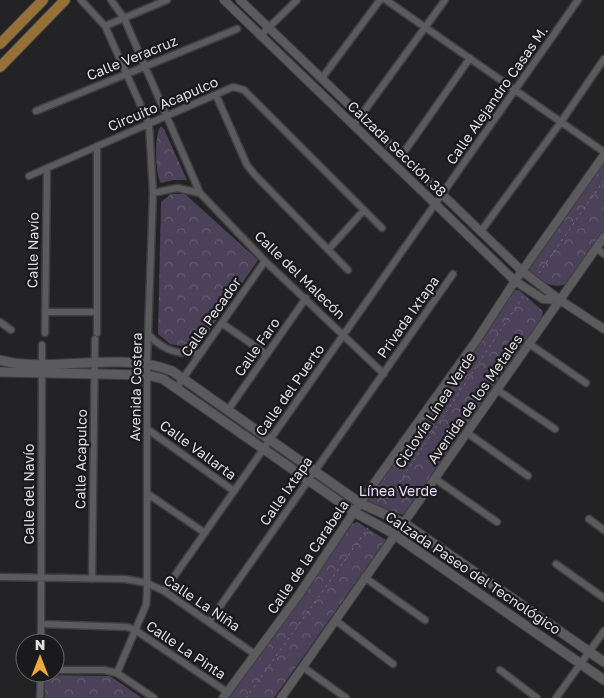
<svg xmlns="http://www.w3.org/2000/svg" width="604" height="698" font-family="'Golos Text',sans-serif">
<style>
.park{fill:url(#park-crowns)}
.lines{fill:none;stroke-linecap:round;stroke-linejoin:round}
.minor-casing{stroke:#3f3e40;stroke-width:9}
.tertiary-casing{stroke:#3f3e40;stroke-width:10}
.secondary-casing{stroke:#3f3e40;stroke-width:11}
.primary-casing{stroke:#3f3e40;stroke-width:12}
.path{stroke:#706f71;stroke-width:1;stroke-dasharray:2.5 4;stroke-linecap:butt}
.minor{stroke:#5b5a5d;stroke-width:6}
.tertiary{stroke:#5b5a5d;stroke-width:8}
.secondary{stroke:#5b5a5d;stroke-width:9}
.primary{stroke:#957137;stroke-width:10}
.labels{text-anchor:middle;stroke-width:4.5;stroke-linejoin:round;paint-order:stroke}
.street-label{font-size:14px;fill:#dfdee0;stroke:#1a191b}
.park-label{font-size:14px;fill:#e8def8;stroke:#1a191b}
</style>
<defs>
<pattern id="park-crowns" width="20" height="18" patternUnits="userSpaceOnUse" patternTransform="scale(1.25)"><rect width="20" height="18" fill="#4b4158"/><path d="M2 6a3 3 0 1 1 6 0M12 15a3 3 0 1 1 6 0" fill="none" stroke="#645c70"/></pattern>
</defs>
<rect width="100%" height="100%" fill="#232225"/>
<path class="park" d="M 161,126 L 164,129 L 187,180 L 174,180 L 161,183 C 155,175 154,133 161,126 Z
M 604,159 L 604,230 L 566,284 C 550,290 540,279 526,270 Z
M 171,194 L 185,194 L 258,260 L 202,341 L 186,347 L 170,344 L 158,334 L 161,202 Z
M 515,290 L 519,290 L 543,311 L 542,318 L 406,515 L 395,513 L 367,501 Z
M 357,522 L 386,540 L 274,698 L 229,698 L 352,524 Z
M 44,675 L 110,676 L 142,698 L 45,698 Z"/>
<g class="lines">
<defs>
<path id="minor" d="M 81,0 L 105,26 L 149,124 L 153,193 L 147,364 L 147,594 L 146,605 L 117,673
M 111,0 L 124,18 L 200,193 L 265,261 L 384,374
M 386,0 L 604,152
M 105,26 L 167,0
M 260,36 L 297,0
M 322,78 L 380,0
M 216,95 L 247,165 L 255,175 L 348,270
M 36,111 L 237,29
M 354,125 L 445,0
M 402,155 L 470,58
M 29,176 L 233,87 L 244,90 L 382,228
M 153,193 L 177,188 L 200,193
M 481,231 L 561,122 L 604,59
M 596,248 L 604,254
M 328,250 L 364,210
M 45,312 L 97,312
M 0,322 L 11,330
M 223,324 L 266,354
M 45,333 L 47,168
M 97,333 L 97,146
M 149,335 C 164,351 180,356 202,352
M 528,343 L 586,383
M 177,387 L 265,261
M 496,389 L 555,429
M 228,410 L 306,298
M 147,429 L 234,491
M 466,432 L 528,476
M 434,478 L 497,522
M 148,494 L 205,533
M 589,519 L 604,530
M 556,564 L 604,598
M 0,577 L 125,579 L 147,583 L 164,591 L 256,655
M 364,577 L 425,620
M 92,579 L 95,339
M 164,591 L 578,0
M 335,620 L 393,664
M 209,622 L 453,274
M 41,624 L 127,627 L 135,630 L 227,692
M 41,643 L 42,345
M 303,667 L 346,698
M 55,670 L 104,670 L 117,673 L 154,698
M 500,670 L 537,698
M 40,698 L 41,673
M 556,698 L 604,631"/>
<path id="tertiary" d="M 224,0 L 515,281 L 543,299 L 560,300
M 240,0 L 522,271 L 560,300 L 604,329
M 223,698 L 298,596 L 360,503 L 476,341 L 515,281 L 604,155
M 281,698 L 604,237"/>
<path id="secondary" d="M 0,360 C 52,374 122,350 172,371 L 360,503 L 404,523 L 604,662
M 0,372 L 147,375 L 163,379 L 354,512 L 389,531 L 604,680"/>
<path id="primary" d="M 0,44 L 43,0
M 0,67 L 65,0"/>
</defs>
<use href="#minor" class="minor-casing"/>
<use href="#tertiary" class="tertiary-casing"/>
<use href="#secondary" class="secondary-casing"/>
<use href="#primary" class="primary-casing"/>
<path class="path" d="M 539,273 L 604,180
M 385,504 L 524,295
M 246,698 L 368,528"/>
<use href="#minor" class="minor"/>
<use href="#tertiary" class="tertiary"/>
<use href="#secondary" class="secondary"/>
<use href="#primary" class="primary"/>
</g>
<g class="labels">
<g class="street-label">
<text transform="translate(132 58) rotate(-22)" y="5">Calle Veracruz</text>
<text transform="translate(497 95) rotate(-55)" y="5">Calle Alejandro Casas M.</text>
<text transform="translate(163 104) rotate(-23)" y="5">Circuito Acapulco</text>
<text transform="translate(397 149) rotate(44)" y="5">Calzada Sección 38</text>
<text transform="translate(33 250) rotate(-89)" y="5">Calle Navío</text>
<text transform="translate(300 275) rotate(44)" y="5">Calle del Malecón</text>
<text transform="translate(211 317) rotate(-55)" y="5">Calle Pecador</text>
<text transform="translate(408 317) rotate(-55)" y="5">Privada Ixtapa</text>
<text transform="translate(257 347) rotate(-55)" y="5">Calle Faro</text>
<text transform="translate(136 387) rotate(-89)" y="5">Avenida Costera</text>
<text transform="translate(290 390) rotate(-55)" y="5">Calle del Puerto</text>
<text transform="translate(475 399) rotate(-55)" y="5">Avenida de los Metales</text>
<text transform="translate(435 410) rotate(-57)" y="5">Ciclovía Línea Verde</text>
<text transform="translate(198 450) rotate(36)" y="5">Calle Vallarta</text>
<text transform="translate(81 459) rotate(-89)" y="5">Calle Acapulco</text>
<text transform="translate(286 491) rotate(-55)" y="5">Calle Ixtapa</text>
<text transform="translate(29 494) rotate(-90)" y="5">Calle del Navío</text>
<text transform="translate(308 557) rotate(-56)" y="5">Calle de la Carabela</text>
<text transform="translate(473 573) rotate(34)" y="5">Calzada Paseo del Tecnológico</text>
<text transform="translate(202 603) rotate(34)" y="5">Calle La Niña</text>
<text transform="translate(186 650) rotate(34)" y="5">Calle La Pinta</text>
</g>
<g class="park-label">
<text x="398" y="496">Línea Verde</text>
</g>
</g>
<g transform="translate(40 658)"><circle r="24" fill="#1a191b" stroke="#69686a"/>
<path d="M0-4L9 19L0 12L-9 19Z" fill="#eda83c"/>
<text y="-8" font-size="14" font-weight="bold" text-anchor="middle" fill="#dfdee0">N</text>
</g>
</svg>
